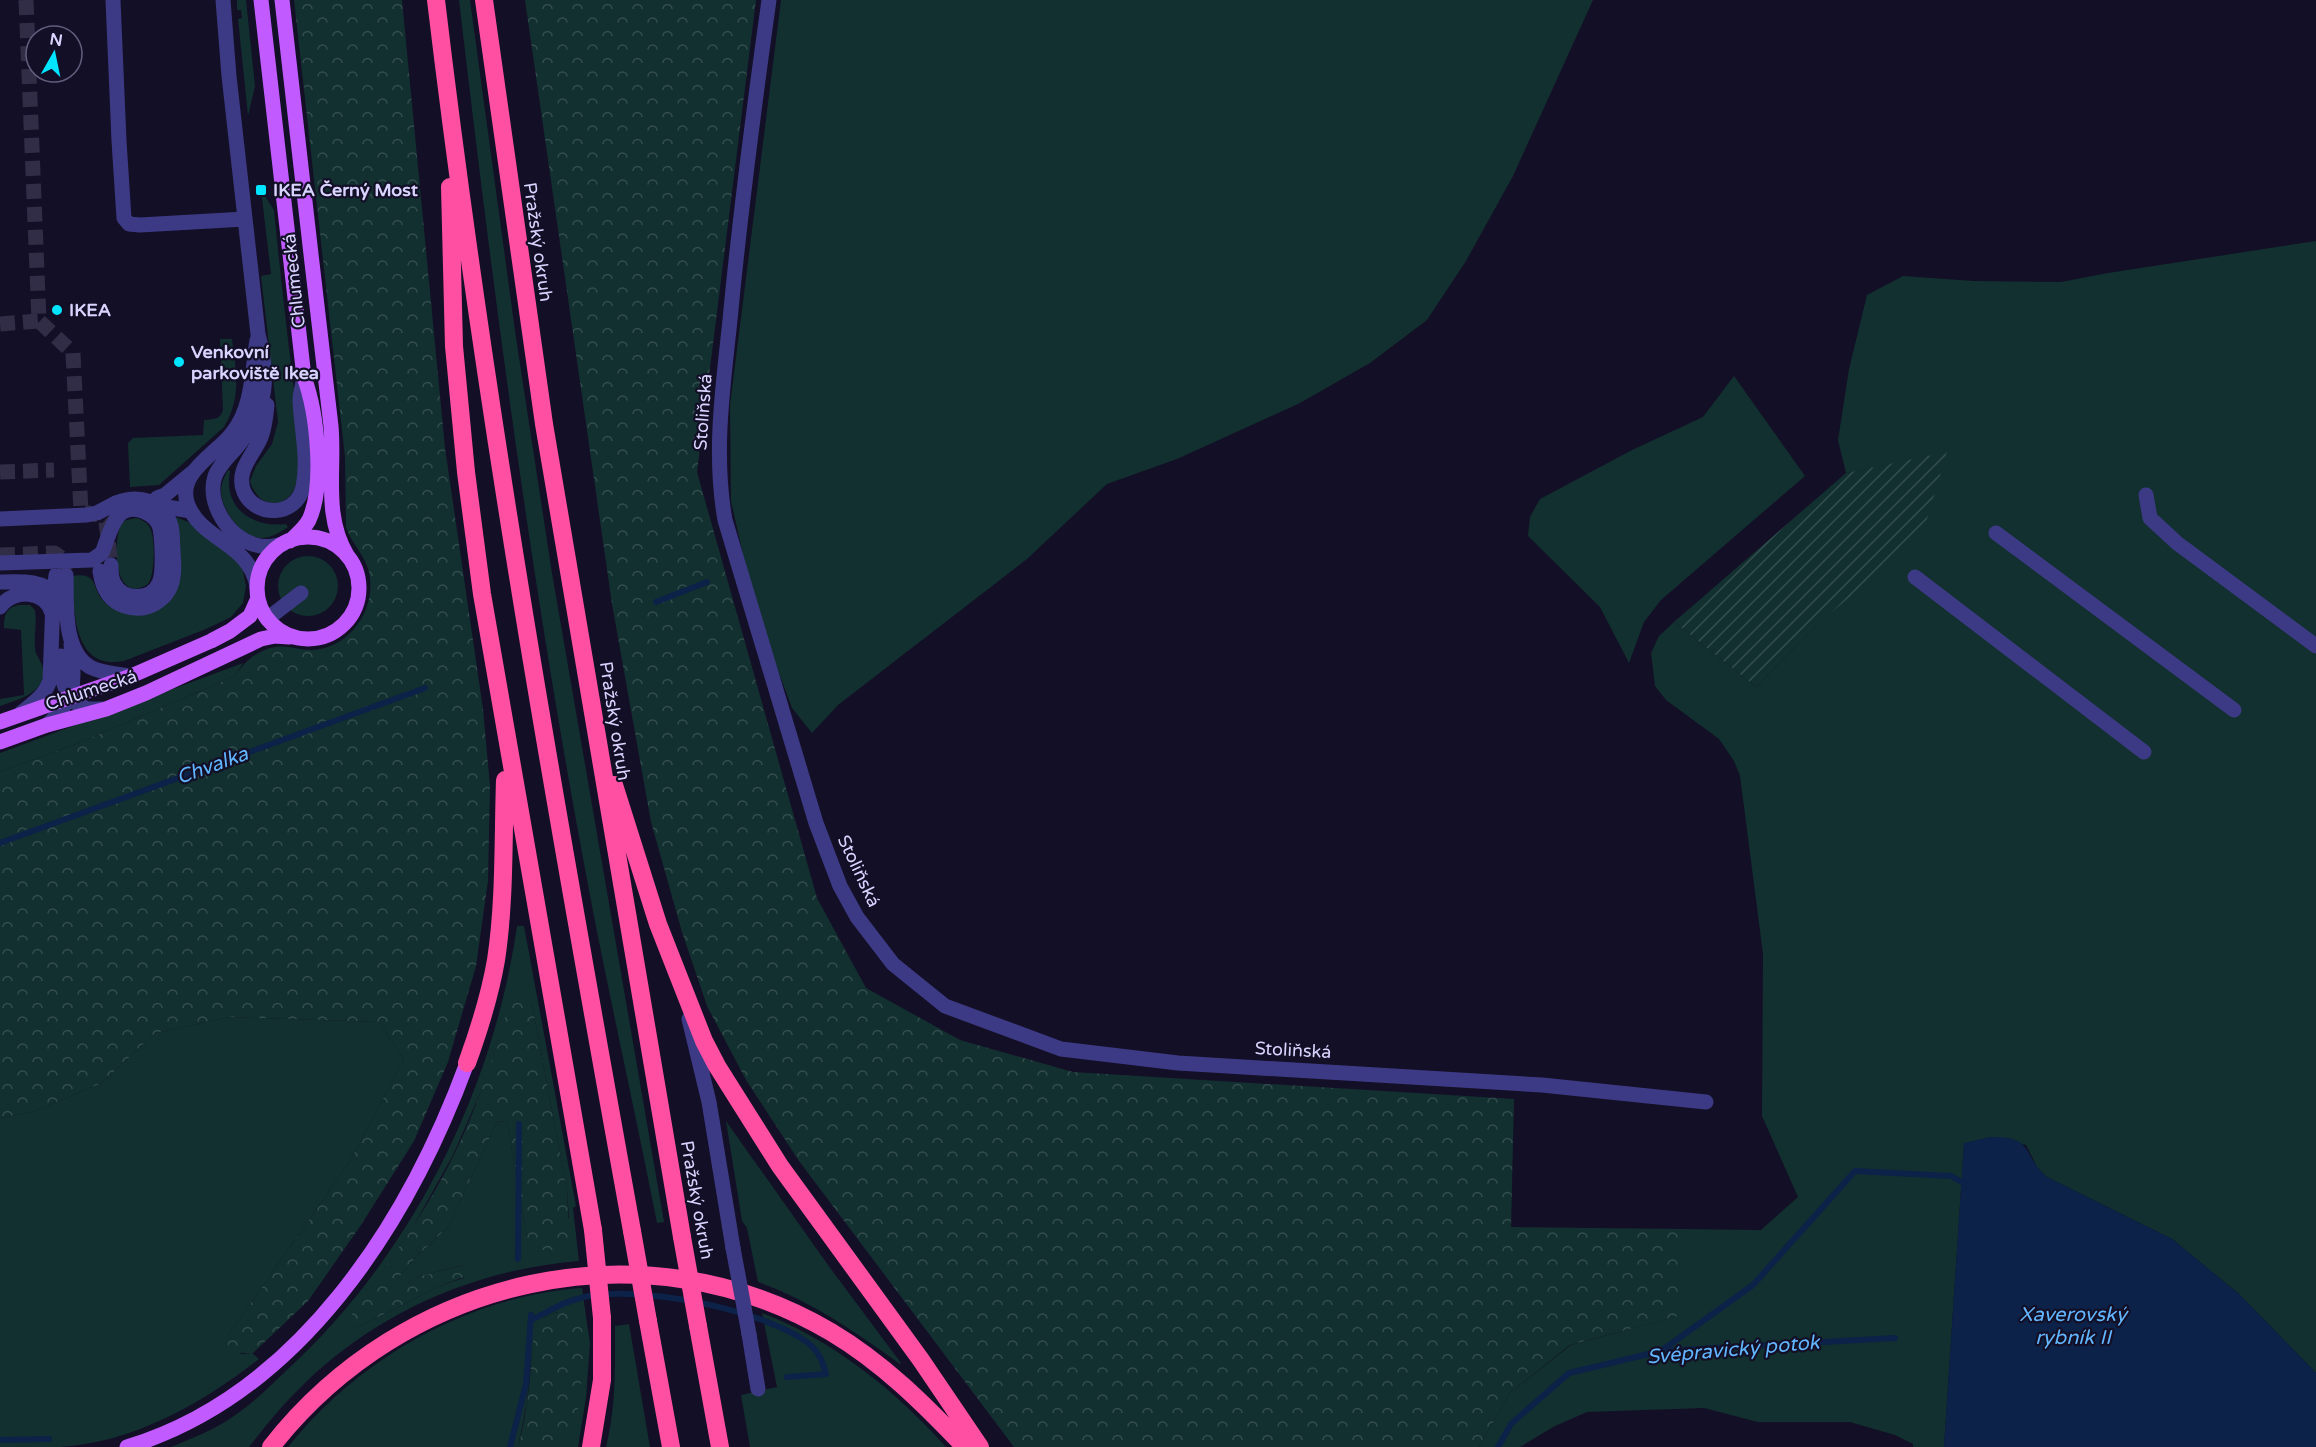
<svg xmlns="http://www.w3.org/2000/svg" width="2316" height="1447" font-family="'Varela Round',sans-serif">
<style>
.grass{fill:#12302f;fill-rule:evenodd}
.forest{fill:url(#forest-crowns)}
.garden{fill:url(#garden-furrows)}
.water{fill:#0c2248}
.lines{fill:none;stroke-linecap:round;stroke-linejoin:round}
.stream{stroke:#0c2248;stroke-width:6}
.minor-tunnel{stroke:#312d47;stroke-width:15;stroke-dasharray:15 8;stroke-linecap:butt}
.minor{stroke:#3d3a85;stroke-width:15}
.major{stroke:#c25bff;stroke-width:15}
.highway{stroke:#ff4fa3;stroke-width:18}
.minor-bridge{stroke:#3d3a85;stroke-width:15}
.highway-bridge{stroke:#ff4fa3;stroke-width:18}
.poi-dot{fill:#00e5ff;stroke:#130f26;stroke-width:2}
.labels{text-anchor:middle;stroke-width:4.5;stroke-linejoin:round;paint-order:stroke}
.poi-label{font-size:18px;font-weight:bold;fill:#d9d4ff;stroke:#130f26;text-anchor:start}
.street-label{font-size:18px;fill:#d9d4ff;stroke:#130f26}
.water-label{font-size:20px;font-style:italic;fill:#62b6ff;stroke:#130f26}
</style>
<defs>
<pattern id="forest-crowns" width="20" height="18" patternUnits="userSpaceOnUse" patternTransform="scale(1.5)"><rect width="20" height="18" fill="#12302f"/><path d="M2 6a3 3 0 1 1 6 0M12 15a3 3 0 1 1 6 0" fill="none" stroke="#344d4e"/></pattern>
<pattern id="garden-furrows" width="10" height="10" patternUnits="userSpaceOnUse" patternTransform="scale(1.5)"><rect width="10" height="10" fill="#12302f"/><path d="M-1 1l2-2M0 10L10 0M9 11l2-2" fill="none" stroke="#344d4e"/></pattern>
</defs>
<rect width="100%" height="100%" fill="#130f26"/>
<path class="grass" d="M 237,0 L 246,0 L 255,86 L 248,116 L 238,19 L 242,18 L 241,10 L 237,10 Z
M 459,0 L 470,0 L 516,338 L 552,573 L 664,1222 L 657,1223 C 634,1105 607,988 585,869 C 531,581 493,291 459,0 Z
M 781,0 L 1593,0 L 1513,176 L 1466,261 L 1427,320 L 1370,363 L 1300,403 L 1177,459 L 1107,484 L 1027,559 L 838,705 L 812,733 L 792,708 L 756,612 L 731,501 L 730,405 Z
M 261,190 L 274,210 C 279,262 285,313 291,365 C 295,401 301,438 298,474 C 296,508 260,515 250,481 L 256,466 L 272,444 L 278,422 L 261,276 L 271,274 Z
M 2316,241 L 2316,1373 L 2240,1295 L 2172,1239 L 2047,1177 L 2038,1169 L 2026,1145 L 1991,1137 L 1964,1144 L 1944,1447 L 1913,1447 L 1913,1444 L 1895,1435 L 1850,1422 L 1758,1422 L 1704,1408 L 1587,1412 L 1555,1426 L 1520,1447 L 1479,1447 L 1510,1393 L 1571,1345 L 1681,1315 L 1681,1229 L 1761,1230 L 1798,1197 L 1762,1116 L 1763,954 L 1740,776 L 1734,761 L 1719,739 L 1666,700 L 1655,686 L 1651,653 L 1659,636 L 1674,622 L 1756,687 L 1820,622 L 1947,453 L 1846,473 L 1838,440 L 1849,369 L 1867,295 L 1903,276 L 1974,281 L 2061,282 L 2108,273 Z
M 220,339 L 232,339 C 236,372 242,397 224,427 L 159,485 L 130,487 L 128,443 L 133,438 L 203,435 L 204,420 C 213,419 220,420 223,410 Z
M 1734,376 L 1805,476 L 1661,600 L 1644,622 L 1629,663 L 1600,607 L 1528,536 L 1530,517 L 1540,499 L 1632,450 L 1703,417 Z
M 228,470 L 230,471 C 223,508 252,528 286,524 L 288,527 C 280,532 272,538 262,538 C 242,539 222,511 221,492 C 221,484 224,477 228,470 Z
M 173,516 L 191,523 L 242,566 L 246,586 L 243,603 L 231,617 L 206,629 L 124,661 C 73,671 74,611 72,576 C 102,571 89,592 109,606 C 119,612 135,612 146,614 Z
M 137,518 C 142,520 146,522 149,526 C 156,536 155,575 148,584 C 112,608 112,533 123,522 C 127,519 132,519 137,518 Z
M278 586a30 30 0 1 1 60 0a30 30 0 1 1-60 0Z
M 18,605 L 30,605 L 35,610 C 37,622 34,635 35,648 C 35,656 43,662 43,670 C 46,693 17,700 0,706 L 0,699 L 24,695 L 21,630 L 4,628 C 4,617 5,608 18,605 Z
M 243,663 L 235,676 L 81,742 L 0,772 L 0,753 Z
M 517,926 L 524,926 L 576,1206 L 573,1208 L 579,1261 C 478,1269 380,1311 306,1382 C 285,1402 267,1424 249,1447 L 171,1447 C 190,1439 211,1431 228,1420 C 250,1406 268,1388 287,1370 C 411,1256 493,1092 517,926 ZM 510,1004 L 532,1004 L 567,1191 L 569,1218 L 527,1237 L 507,1121 L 497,1122 L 448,1227 L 415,1258 L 387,1291 L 424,1275 L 462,1265 L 468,1266 L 464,1278 L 439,1286 L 355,1329 L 350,1319 L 414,1225 L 453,1155 L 486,1080 Z
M 229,1017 L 379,1022 L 404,1059 L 350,1161 L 228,1336 L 241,1354 L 253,1354 L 259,1359 C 203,1403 133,1443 60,1447 C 40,1447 20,1447 0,1447 L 0,1118 L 35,1111 L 102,1083 L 155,1033 Z
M 726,1121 L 828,1265 L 901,1363 L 900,1364 C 854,1331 811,1301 758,1282 L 747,1228 L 742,1221 Z
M 582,1288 L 590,1344 L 586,1398 L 578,1447 L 571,1447 L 581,1382 L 557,1312 L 545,1317 L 538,1325 L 532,1348 L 527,1402 L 518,1447 L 288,1447 C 358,1359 468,1296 582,1288 Z
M 762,1313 C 833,1340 896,1391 946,1447 L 750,1447 L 741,1395 L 777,1387 Z
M 629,1324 L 650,1447 L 606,1447 C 616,1407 615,1367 615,1326 Z"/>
<path class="forest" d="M 294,0 L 402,0 L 445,448 L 483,709 L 490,786 L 488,881 L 476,966 L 448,1062 L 414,1141 L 361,1225 L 308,1301 L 252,1354 L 234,1352 L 228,1346 L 228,1336 L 350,1161 L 404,1059 L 379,1022 L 229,1017 L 155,1033 L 102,1083 L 35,1111 L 0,1118 L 0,772 L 81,742 L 235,676 C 244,662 257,650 275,647 C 287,645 299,650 311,650 C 351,649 377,608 369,572 C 365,555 351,543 346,527 L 345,457 Z
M 525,0 L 756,0 L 697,472 L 817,898 L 866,988 L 960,1040 L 1073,1072 L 1514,1099 L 1511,1227 L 1681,1229 L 1682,1315 L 1570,1345 L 1510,1393 L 1479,1447 L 1014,1447 L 799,1161 L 746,1080 L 707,1006 L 682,932 L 651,822 L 612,604 Z
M 523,996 L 527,996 L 532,1004 L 567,1191 L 570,1250 L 540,1250 L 527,1237 L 507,1121 L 497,1122 L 448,1227 L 415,1258 L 388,1290 L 424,1275 L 463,1265 L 468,1266 L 471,1271 L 470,1275 L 439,1286 L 355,1329 L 349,1319 C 377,1277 408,1237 433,1194 C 467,1136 490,1072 508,1007 L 512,1001 Z
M 566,1311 C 571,1312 575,1313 578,1318 C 592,1340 576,1420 571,1447 L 518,1447 C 524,1424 528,1401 530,1377 C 532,1361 530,1341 538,1325 C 543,1315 556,1312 566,1311 Z"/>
<path class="garden" d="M 1947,452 L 1922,536 L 1820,622 L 1756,687 L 1674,622 L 1846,473 Z"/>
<path class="water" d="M 1990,1137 C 2036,1136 2021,1155 2047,1177 L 2172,1239 L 2240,1295 L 2316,1373 L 2316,1447 L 1944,1447 L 1964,1143 Z"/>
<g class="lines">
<path class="stream" d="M 656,602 L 707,582
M 0,843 L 425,688
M 518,1259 L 519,1124
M 531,1320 C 546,1313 561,1303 577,1299 C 630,1282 763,1309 808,1343 C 818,1350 823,1362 826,1374 L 787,1377
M 1661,1351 L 1753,1285 L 1855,1171 L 1951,1176 L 1967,1185
M 0,1440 L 49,1439
M 510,1447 L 526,1384 L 531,1315
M 1498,1447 L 1511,1424 L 1569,1373 L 1661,1351 L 1895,1338"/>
<path class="minor-tunnel" d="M 26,0 L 39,321 L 73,353 L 81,511
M 0,324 L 39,321
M 0,472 L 54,470
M 84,512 L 98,515 L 106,522 L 111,565
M 0,555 L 54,553 C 61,556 65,562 65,569"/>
<path class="minor" d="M 113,0 L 119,141 L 124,218 L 129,224 L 140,225 L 245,219
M 223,0 L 229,76 L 258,334 C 269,374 268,409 240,443 C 232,454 220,463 215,476 C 206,503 229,539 256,545 C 265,548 274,546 283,544
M 769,0 C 754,107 740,213 730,320 C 723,387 713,453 725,520 L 816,823 L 840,886 L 857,917 L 893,964 L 945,1006 L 1061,1049 L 1178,1063 L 1542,1085 L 1706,1102
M 257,340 C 252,370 253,406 233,432 C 218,453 175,473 188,505 C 202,541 250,543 257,587
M 267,405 C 266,416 265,427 261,437 C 254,455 235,470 244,492 C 256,518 296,517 303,487 C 309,458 301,429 300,400 C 300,393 303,384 304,377
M 2146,495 L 2150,518 L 2177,543 L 2316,646
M 157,498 L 165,495 L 193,472
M 167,507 L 191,511
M 0,519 L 87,515 L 97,513 L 116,503
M 1996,533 L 2234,710
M 0,563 L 92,560 L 102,553 C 110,535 114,499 145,512 C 152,515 158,521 160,528 C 162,540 164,573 159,583 C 151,601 123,601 114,583 C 111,578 111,571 111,565
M 66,575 C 67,602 62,650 90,667 C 101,673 118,674 131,676
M 1915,577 L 2144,752
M 0,582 C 23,581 44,580 61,598
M 0,607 C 14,588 45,590 52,613
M 267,619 L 301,593
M 61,656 L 62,678 L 69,699 L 87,709 L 103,709
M 21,713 C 33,703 45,696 50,680 L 53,601 L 56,575
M 47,725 C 78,697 74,683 71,644
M 689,1019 L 709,1102 L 733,1248
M 749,1334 L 758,1389"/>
<path class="major" d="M 261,0 L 304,377 C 317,412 325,485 309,520 C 304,529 297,534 290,541
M 282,0 C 297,142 315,284 331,426 C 335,470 323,515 347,555
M257 588a51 51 0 1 1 102 0a51 51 0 1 1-102 0Z
M 0,722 L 131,676 L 211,641 L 230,631 L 250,616 L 258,598
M 0,742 L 47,725 L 106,709 L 146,693 L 261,639 L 275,636 L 289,637
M 127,1447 C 299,1395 408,1223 467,1063"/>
<path class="highway" d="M 436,0 C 485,413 558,822 632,1231
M 484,0 L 544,424 L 682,1237
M 450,187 L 454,346 L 466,472 L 482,594 L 593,1230
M 614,785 L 658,924 L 704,1041 L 717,1066 L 780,1166 L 921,1360 L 980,1447
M 467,1063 C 479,1030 490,995 496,960 C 505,901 503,839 505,780
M 648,1321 L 671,1447
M 698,1326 L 720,1447
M 271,1447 C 404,1277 643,1221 831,1332 C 883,1363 924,1404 965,1447
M 591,1447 L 602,1380 L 602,1318"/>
<path class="minor-bridge" d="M 100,571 C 102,587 109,601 125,606 C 147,614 170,599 173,577 C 175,568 173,558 173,549 C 172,541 173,533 171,526 C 164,500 138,494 116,503
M 733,1248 L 749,1334"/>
<path class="highway-bridge" d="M 593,1230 L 602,1318
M 632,1231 L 648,1321
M 682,1237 L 698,1326"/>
</g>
<g class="poi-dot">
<rect x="255" y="184" width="12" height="12" rx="3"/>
<circle cx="57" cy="310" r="6"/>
<circle cx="179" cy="362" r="6"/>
</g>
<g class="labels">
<g class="poi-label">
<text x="273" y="196">IKEA Černý Most</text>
<text x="69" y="316">IKEA</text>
<text x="191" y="358">Venkovní<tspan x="191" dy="21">parkoviště Ikea</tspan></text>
</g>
<g class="street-label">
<text transform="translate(538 242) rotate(82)" y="6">Pražský okruh</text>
<text transform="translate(294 281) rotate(-96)" y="6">Chlumecká</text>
<text transform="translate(703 412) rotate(-86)" y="6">Stoliňská</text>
<text transform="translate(91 690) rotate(-18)" y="6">Chlumecká</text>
<text transform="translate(615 721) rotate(81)" y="6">Pražský okruh</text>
<text transform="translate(859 871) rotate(65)" y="6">Stoliňská</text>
<text transform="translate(1293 1050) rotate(3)" y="6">Stoliňská</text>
<text transform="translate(697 1200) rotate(80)" y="6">Pražský okruh</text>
</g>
<g class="water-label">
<text transform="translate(212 765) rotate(-20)" y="7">Chvalka</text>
<text x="2073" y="1321">Xaverovský<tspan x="2073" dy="23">rybník II</tspan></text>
<text transform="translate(1733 1349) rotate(-5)" y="7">Svépravický potok</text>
</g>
</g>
<g transform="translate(54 54) rotate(9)"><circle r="28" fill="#130f26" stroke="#625e7d" stroke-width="1.5"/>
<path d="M0-4.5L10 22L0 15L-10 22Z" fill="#00e5ff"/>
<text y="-9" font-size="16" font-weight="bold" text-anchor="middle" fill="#d9d4ff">N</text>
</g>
</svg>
